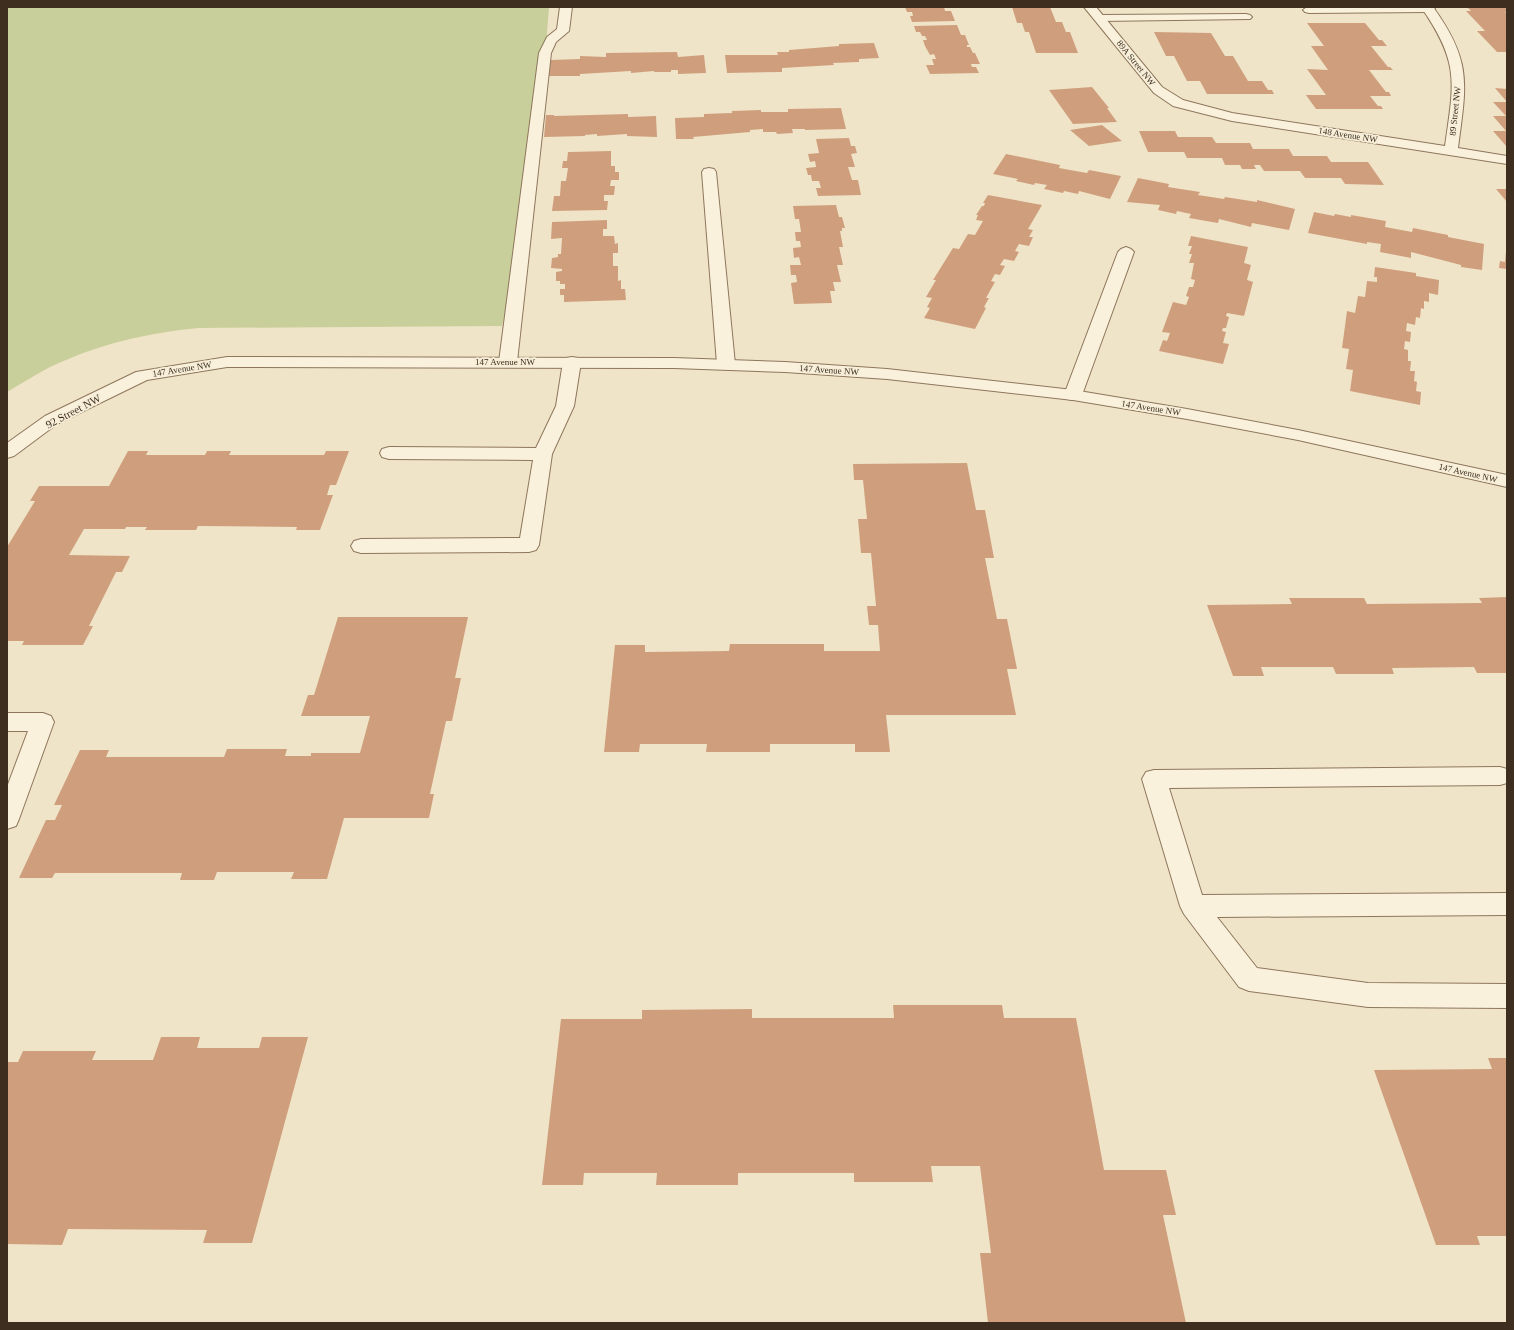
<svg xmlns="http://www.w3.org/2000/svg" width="1514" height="1330" font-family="Georgia,serif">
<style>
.green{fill:#c9cf9b}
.building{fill:#cf9f7d}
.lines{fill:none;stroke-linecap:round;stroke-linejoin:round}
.lane-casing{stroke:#8d765c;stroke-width:2}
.street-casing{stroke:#8d765c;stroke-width:2}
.lane{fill:#faf1dc;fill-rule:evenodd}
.street{fill:#faf1dc;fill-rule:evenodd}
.labels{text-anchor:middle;stroke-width:3.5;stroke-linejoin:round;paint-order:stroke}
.far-street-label{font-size:9px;fill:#3d2e20;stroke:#f7eed8}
.street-label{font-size:11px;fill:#3d2e20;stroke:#f7eed8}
</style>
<rect width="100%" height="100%" fill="#f0e4c8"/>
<path class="green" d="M 7,7 L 549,7 L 538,149 L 502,326 L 199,328 C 153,332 108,342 66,360 C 45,368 26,381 7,392 Z"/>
<path class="building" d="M 905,7 L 944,7 L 945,11 L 951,11 L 955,21 L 912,22 L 910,16 L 913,16 L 912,12 L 907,12 Z
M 1012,7 L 1050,7 L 1056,22 L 1062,22 L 1066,32 L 1070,32 L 1078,53 L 1036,53 L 1029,32 L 1025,32 L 1022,23 L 1017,23 Z
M 1467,7 L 1507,8 L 1507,12 L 1505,12 L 1507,14 L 1507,52 L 1497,52 L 1477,31 L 1485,31 L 1466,11 L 1471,11 Z
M 1307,23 L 1365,23 L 1379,40 L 1382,40 L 1387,46 L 1371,46 L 1388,67 L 1390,67 L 1393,70 L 1369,70 L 1386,92 L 1389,92 L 1391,96 L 1370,96 L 1378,106 L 1381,106 L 1383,109 L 1316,109 L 1306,95 L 1326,95 L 1307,69 L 1328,70 L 1311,46 L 1324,46 Z
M 957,25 L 961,35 L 965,35 L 969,45 L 967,45 L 967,47 L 970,47 L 973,53 L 975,53 L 980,64 L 971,64 L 972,67 L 976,67 L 979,73 L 930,74 L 926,65 L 934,65 L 932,59 L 936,59 L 934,54 L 930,55 L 925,46 L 923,40 L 927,40 L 925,36 L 922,36 L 920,32 L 916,32 L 914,26 Z
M 1154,32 L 1211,33 L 1225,56 L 1233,56 L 1248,81 L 1262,81 L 1268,90 L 1272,90 L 1274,94 L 1207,94 L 1200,81 L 1187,81 L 1174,56 L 1166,56 Z
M 874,43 L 879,58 L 859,59 L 859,62 L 833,63 L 834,65 L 782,68 L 782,72 L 727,73 L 725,55 L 778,55 L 777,52 L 789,52 L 789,50 L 839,46 L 839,44 Z
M 677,52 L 678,57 L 704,55 L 706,73 L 678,74 L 678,70 L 671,70 L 671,72 L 654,72 L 654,71 L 631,73 L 631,71 L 580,74 L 580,76 L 549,76 L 551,60 L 580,59 L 580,56 L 606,57 L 606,53 Z
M 1092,87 L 1109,108 L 1107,108 L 1117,122 L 1073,124 L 1049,90 Z
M 1495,88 L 1507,89 L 1507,102 Z
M 1493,102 L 1507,102 L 1507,147 L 1493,131 L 1506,131 L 1493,116 L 1506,116 Z
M 841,108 L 846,129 L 805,130 L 805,129 L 792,129 L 793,133 L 777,134 L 776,132 L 763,132 L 763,129 L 750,130 L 750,132 L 693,137 L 694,139 L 676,139 L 675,118 L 704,117 L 704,114 L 732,113 L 732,111 L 761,110 L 761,112 L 788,112 L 788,109 Z
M 628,114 L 628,117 L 656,116 L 657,137 L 627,136 L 627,134 L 597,136 L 597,134 L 585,135 L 585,136 L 544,137 L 546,115 L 554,115 L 554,116 Z
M 1102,125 L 1122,141 L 1089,146 L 1070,130 Z
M 1139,131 L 1175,131 L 1178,137 L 1212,137 L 1216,143 L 1250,143 L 1253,149 L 1289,149 L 1293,156 L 1327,156 L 1331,162 L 1368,162 L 1384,185 L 1345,184 L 1341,178 L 1305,178 L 1300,171 L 1264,171 L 1260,165 L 1254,165 L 1256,169 L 1242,169 L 1240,165 L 1225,165 L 1222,158 L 1187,158 L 1184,152 L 1148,152 Z
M 849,138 L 851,146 L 855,146 L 857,153 L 851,154 L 855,167 L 848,167 L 852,180 L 858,180 L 861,195 L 818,196 L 816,188 L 821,188 L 819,181 L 812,181 L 811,175 L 808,175 L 806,168 L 816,167 L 815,161 L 810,162 L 808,154 L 819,153 L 816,139 Z
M 611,151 L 611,166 L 615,166 L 615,172 L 619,172 L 619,180 L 611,180 L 610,186 L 615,186 L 614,195 L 604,195 L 604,201 L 608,201 L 607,210 L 552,211 L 554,196 L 560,196 L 561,181 L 566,181 L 568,168 L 562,168 L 563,161 L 567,161 L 568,152 Z
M 1006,154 L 1060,165 L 1059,168 L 1087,173 L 1089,170 L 1121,176 L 1110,199 L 1079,191 L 1078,194 L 1064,191 L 1063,193 L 1044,189 L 1047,185 L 1035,183 L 1034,185 L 1016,181 L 1018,179 L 993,174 Z
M 1138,178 L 1169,184 L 1168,187 L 1200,192 L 1198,195 L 1224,199 L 1225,197 L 1257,202 L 1257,200 L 1295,209 L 1289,230 L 1252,223 L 1251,227 L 1219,219 L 1218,223 L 1189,218 L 1191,214 L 1177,211 L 1176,214 L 1158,210 L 1160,205 L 1127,202 Z
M 1496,189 L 1507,189 L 1507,202 Z
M 988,195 L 1042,205 L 1028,229 L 1033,230 L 1029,237 L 1033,237 L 1029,246 L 1019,244 L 1015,251 L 1019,252 L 1014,261 L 1004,259 L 1000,265 L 1005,266 L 1000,275 L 995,274 L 991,281 L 995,282 L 986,298 L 989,298 L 984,307 L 986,308 L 975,329 L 924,318 L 930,308 L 927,307 L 932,298 L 926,297 L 936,280 L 933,280 L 953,248 L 959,249 L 968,234 L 975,235 L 983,221 L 976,220 L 978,215 L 976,215 L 982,206 L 984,206 L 985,203 L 983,203 Z
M 836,205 L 839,217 L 842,217 L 845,228 L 842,228 L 842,231 L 840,231 L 843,247 L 839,247 L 843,265 L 837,265 L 841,282 L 833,282 L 835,291 L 830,291 L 832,303 L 794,304 L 791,283 L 797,282 L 796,275 L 791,275 L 790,265 L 801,265 L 799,257 L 794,258 L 793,248 L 801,247 L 800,241 L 796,241 L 795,232 L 801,232 L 799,219 L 795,219 L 793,206 Z
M 1314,212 L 1334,216 L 1335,214 L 1351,217 L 1351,215 L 1386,221 L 1385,227 L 1412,232 L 1413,228 L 1448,235 L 1448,237 L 1484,244 L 1482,270 L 1461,267 L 1461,265 L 1411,252 L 1411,258 L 1380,252 L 1381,244 L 1367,242 L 1367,244 L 1308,233 Z
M 607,220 L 607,229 L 603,229 L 603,236 L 614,236 L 615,244 L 618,243 L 618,253 L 613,253 L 613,266 L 618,266 L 618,281 L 621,280 L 621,289 L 625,289 L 626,300 L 564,302 L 564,295 L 560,295 L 560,289 L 565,289 L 565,284 L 560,284 L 560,281 L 556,281 L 556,272 L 562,271 L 562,269 L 551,268 L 552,258 L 558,257 L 558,254 L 561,254 L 562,238 L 551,239 L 552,222 Z
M 1191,236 L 1248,247 L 1244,263 L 1251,265 L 1247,280 L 1253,282 L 1244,316 L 1227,313 L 1226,316 L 1229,317 L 1226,328 L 1223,328 L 1222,331 L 1226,332 L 1223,343 L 1229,344 L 1223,364 L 1159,351 L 1163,340 L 1167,341 L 1170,333 L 1162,332 L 1173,302 L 1186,305 L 1189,297 L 1186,296 L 1189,287 L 1193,287 L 1195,280 L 1191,279 L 1194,263 L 1189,263 L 1192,254 L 1189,254 L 1192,246 L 1188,246 Z
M 1506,251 L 1507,251 L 1507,269 L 1499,268 L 1500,261 L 1505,262 Z
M 1375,267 L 1416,273 L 1416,276 L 1439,280 L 1438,295 L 1429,293 L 1429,302 L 1424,301 L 1424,309 L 1421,308 L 1420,318 L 1416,317 L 1415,325 L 1407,323 L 1406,331 L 1411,332 L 1410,342 L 1405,341 L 1404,349 L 1408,350 L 1408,361 L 1411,361 L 1410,371 L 1415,371 L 1414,381 L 1417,382 L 1416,391 L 1421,392 L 1420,405 L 1350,391 L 1353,370 L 1346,369 L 1349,349 L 1342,348 L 1347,311 L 1355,313 L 1358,296 L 1365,297 L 1367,281 L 1377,282 L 1377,277 L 1374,277 Z
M 128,451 L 148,451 L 146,455 L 205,455 L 207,451 L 231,451 L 229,455 L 324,455 L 326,451 L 349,451 L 336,485 L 330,485 L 327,495 L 333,495 L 320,530 L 296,530 L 297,527 L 198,526 L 196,530 L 145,530 L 147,527 L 126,527 L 125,529 L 84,529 L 69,555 L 130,556 L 122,572 L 116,572 L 89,626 L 93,626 L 83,645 L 22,645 L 24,641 L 7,641 L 7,547 L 35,501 L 30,501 L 39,486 L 109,486 Z
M 967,463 L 976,510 L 985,510 L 994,558 L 985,558 L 997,619 L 1007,619 L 1017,669 L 1007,669 L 1016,715 L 886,715 L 890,752 L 855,752 L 855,744 L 770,744 L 770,752 L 706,752 L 707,744 L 640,744 L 639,752 L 604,752 L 615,645 L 645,645 L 645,652 L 729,651 L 730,644 L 824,644 L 824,651 L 880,651 L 878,625 L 869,625 L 867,606 L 876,606 L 871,553 L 861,553 L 858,519 L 867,519 L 863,480 L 854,480 L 853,464 Z
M 1507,597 L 1507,673 L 1477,673 L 1474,667 L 1392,668 L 1394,674 L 1336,674 L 1333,667 L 1261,667 L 1264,676 L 1233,676 L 1207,605 L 1292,604 L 1289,598 L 1364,598 L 1367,604 L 1482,603 L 1479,598 Z
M 338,617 L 468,617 L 455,678 L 461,678 L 452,721 L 446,721 L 430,794 L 434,794 L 429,818 L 344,818 L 327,879 L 291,879 L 294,872 L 217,872 L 214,880 L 180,880 L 182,873 L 55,873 L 52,878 L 19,878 L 46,820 L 55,820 L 62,805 L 54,805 L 80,750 L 109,750 L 106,757 L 224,757 L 227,749 L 287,749 L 285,756 L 311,756 L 311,753 L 360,753 L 370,716 L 301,716 L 308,695 L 314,695 Z
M 893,1005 L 1002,1005 L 1004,1018 L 1076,1018 L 1104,1170 L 1166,1170 L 1176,1215 L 1163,1215 L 1186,1323 L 988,1323 L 980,1253 L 991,1253 L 980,1166 L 931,1166 L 933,1182 L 854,1182 L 854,1173 L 738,1173 L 738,1185 L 656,1185 L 657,1173 L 584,1173 L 583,1185 L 542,1185 L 561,1019 L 642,1019 L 642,1010 L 752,1009 L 752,1018 L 894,1018 Z
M 161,1037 L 200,1037 L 197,1048 L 259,1048 L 262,1037 L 308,1037 L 252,1243 L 203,1243 L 207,1230 L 68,1229 L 62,1245 L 7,1244 L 7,1062 L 18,1062 L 23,1051 L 96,1051 L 92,1060 L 153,1060 Z
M 1488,1058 L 1507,1058 L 1507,1236 L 1477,1236 L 1480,1245 L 1436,1245 L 1374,1070 L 1492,1069 Z"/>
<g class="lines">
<defs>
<path id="lane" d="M 560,7 L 572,7 L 569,31 L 556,42 L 551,53 L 517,362 L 514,366 L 508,367 L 502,366 L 499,362 L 539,53 L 547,37 L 557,29 Z
M 1307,7 L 1433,7 L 1435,9 L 1433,11 L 1429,12 L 1309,13 L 1305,12 L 1303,10 Z
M 1246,14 L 1250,15 L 1252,17 L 1250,19 L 1100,21 L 1096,20 L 1094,18 L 1096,16 L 1100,15 Z
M 709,168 L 714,169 L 716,172 L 735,364 L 732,368 L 726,369 L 720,368 L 717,364 L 702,172 L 704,169 Z
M 1126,247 L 1131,249 L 1134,252 L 1082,395 L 1079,399 L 1073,400 L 1067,399 L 1064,395 L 1118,252 L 1121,249 Z
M 572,357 L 578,358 L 581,362 L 574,406 L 552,454 L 539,545 L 536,550 L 529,552 L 361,553 L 354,551 L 351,546 L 354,541 L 361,539 L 520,538 L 533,460 L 389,459 L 382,457 L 380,453 L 382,449 L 389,447 L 536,448 L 556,406 L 563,362 L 566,358 Z
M 7,713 L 43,713 L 51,716 L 54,722 L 19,819 L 16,826 L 7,829 L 7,787 L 28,731 L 7,731 Z
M 1500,767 L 1507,769 L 1507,783 L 1500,785 L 1169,788 L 1202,895 L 1507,893 L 1507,915 L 1217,917 L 1257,968 L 1368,983 L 1507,984 L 1507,1008 L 1368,1007 L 1249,991 L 1239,987 L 1184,914 L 1180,906 L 1142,779 L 1146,772 L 1154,770 Z"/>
<path id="street" d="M 1084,7 L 1096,7 L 1162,87 L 1183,100 L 1232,113 L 1445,146 C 1454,82 1460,63 1421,7 L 1433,7 C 1473,62 1466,85 1458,148 L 1507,156 L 1507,164 L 1232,121 L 1173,106 L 1154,93 Z
M 227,357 L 674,358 L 785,362 L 887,369 L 1073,390 L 1187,409 L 1298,430 L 1507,475 L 1507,487 L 1298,440 L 1187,419 L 1073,400 L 887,379 L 785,372 L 674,368 L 227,367 L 147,380 L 57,424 L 14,456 L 7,458 L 7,443 L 45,416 L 136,372 Z"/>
</defs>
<use href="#lane" class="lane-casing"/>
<use href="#street" class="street-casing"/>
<use href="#lane" class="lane"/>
<use href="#street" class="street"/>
</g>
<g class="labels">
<g class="far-street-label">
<text transform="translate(1136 63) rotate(51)" y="3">89A Street NW</text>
<text transform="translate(1455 111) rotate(-84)" y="3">89 Street NW</text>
<text transform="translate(1348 135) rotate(9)" y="3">148 Avenue NW</text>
<text x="505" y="365">147 Avenue NW</text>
<text transform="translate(182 369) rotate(-9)" y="3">147 Avenue NW</text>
<text transform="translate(829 370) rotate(4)" y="3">147 Avenue NW</text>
<text transform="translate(1151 408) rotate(9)" y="3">147 Avenue NW</text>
<text transform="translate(1468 473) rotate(13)" y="3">147 Avenue NW</text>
</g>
<g class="street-label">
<text transform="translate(73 411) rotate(-28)" y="4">92 Street NW</text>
</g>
</g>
<rect width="1514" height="1330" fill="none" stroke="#3d2e20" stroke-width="16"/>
</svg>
